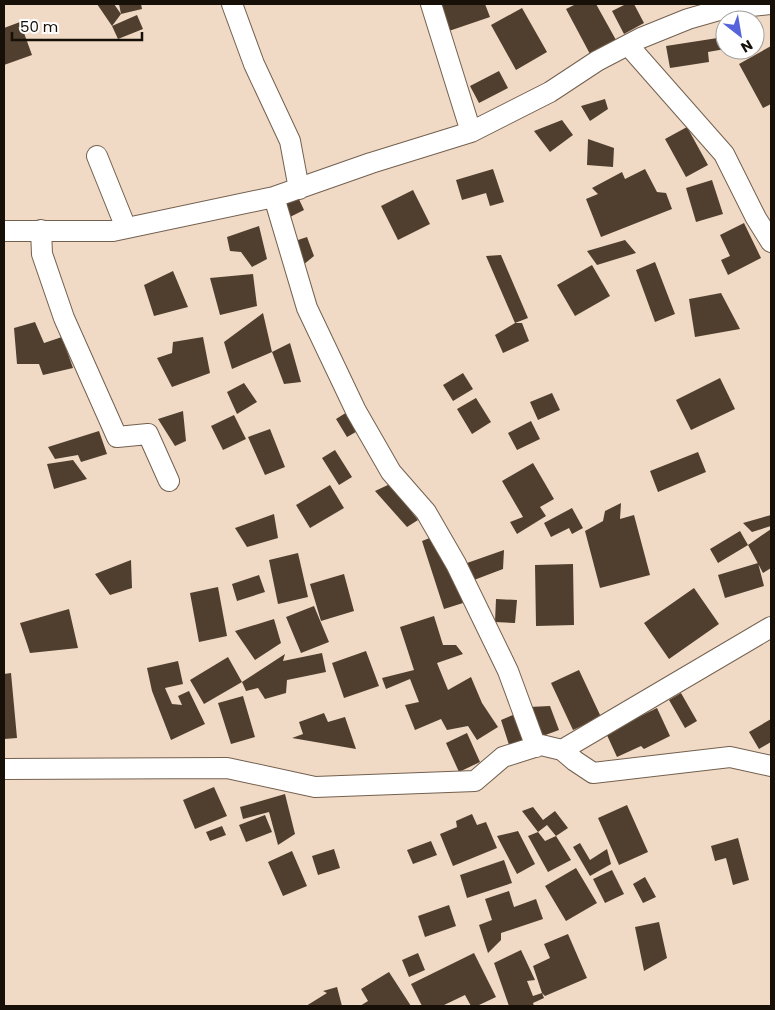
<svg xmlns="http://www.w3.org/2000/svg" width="775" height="1010" font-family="Poppins,sans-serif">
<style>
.building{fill:#503f2e}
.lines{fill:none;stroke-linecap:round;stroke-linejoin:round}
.minor-casing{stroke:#73604f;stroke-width:22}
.minor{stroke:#fff;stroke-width:20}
</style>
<rect width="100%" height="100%" fill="#f0dac6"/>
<path class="building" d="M 97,4 L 114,4 L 121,14 L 119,4 L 141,4 L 142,9 L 121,14 L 112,26 Z
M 436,4 L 485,4 L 490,17 L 446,32 Z
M 576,4 L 596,4 L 616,40 L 590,54 L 566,9 Z
M 626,4 L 634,4 L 644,23 L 624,34 L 612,11 Z
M 522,8 L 547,52 L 516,70 L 491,25 Z
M 137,15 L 143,29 L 118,39 L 112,26 Z
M 20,22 L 32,55 L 4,65 L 4,28 Z
M 724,37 L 725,49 L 708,52 L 709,62 L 670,68 L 666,46 Z
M 771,46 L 771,104 L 763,108 L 739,64 Z
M 499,71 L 508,88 L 479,103 L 470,86 Z
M 605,99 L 608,109 L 590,121 L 581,106 Z
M 562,120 L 573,135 L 550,152 L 534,131 Z
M 687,127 L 708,165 L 686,177 L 665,139 Z
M 588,139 L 614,148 L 613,167 L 587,165 Z
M 493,169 L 504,202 L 490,206 L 486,193 L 462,200 L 456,180 Z
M 645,169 L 657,192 L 666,193 L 672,209 L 601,237 L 586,199 L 598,194 L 592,188 L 622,172 L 625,179 Z
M 712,180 L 723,214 L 696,222 L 686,188 Z
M 413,190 L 430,224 L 398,240 L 381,206 Z
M 297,195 L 304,210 L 290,217 L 283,202 Z
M 744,223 L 761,258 L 728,275 L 721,260 L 730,256 L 720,235 Z
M 259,226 L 267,259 L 252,267 L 241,252 L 230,251 L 227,237 Z
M 307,237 L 314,256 L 303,265 L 295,241 Z
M 625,240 L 636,253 L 597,265 L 587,251 Z
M 501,255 L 528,318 L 515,323 L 522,323 L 529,341 L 503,353 L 495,335 L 515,323 L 486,256 Z
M 655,262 L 675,314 L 655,322 L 636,270 Z
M 592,265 L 610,296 L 575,316 L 557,285 Z
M 173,271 L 188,307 L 154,316 L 144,285 Z
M 253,274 L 257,306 L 220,315 L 210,278 Z
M 721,293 L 740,329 L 695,337 L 689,299 Z
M 263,313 L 272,352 L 290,343 L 301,382 L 284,384 L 272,352 L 232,369 L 224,342 Z
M 35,322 L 44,343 L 62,337 L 73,368 L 43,375 L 39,364 L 17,364 L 14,328 Z
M 203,337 L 210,373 L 172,387 L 157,358 L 172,353 L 173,342 Z
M 463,373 L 473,389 L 453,401 L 443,385 Z
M 720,378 L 735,409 L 691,430 L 676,400 Z
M 244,383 L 257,402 L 237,414 L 227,392 Z
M 552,393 L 560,410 L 538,420 L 530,402 Z
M 476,398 L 491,422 L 472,434 L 457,409 Z
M 352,409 L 363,428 L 347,437 L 336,419 Z
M 183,411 L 186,441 L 175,446 L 158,419 Z
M 234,415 L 246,439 L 223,450 L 211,426 Z
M 531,421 L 540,439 L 517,450 L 508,433 Z
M 270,429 L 285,467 L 265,475 L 248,437 Z
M 99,431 L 107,454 L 81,462 L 78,455 L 55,459 L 48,447 Z
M 335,450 L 352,477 L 339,485 L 322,458 Z
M 698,452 L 706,472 L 658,492 L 650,471 Z
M 73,460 L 87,479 L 54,489 L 47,464 Z
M 533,463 L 554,499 L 540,507 L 546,516 L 517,534 L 510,522 L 523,517 L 502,481 Z
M 390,484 L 418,520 L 407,527 L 375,491 Z
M 330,485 L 344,508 L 310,528 L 296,505 Z
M 621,503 L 620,519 L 634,515 L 650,575 L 600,588 L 585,531 L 603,521 L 605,511 Z
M 572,508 L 583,528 L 572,534 L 569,528 L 551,537 L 544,523 Z
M 274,514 L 278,538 L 247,547 L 235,528 Z
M 771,515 L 771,526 L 752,532 L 743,523 Z
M 771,529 L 771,568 L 763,573 L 748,545 Z
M 740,531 L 748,545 L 718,563 L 710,549 Z
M 440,534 L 463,603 L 444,609 L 422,541 Z
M 504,550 L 503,569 L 474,580 L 467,563 Z
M 298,553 L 308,597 L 278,604 L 269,560 Z
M 131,560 L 132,588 L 110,595 L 95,574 Z
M 758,563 L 764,586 L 725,598 L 718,575 Z
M 573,564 L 574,625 L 536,626 L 535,565 Z
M 344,574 L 354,611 L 321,621 L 310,584 Z
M 259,575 L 265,592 L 237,601 L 232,584 Z
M 218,587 L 227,636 L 199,642 L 190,593 Z
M 694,588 L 719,624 L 669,659 L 644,623 Z
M 496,599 L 517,600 L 515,623 L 495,622 Z
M 314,606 L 329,642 L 301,653 L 286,617 Z
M 69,609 L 78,648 L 30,653 L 20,623 Z
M 434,616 L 443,645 L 456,645 L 463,654 L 437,663 L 448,690 L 471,677 L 482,703 L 498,727 L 477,740 L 468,726 L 447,730 L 441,719 L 415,730 L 405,705 L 419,702 L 410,679 L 386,689 L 382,678 L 414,670 L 400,627 Z
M 274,619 L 281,643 L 255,660 L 235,631 Z
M 366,651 L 379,686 L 344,698 L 332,663 Z
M 322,653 L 326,672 L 287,680 L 286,693 L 265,699 L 258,688 L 246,691 L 242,682 L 285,654 L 283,661 Z
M 228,657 L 242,682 L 204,704 L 190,680 Z
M 178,661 L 183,684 L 165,688 L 172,704 L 182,705 L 178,696 L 189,691 L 205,724 L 171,740 L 152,691 L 147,668 Z
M 579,670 L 601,717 L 573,730 L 551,683 Z
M 11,673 L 17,738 L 4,739 L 4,674 Z
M 681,693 L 697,721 L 685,728 L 669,700 Z
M 243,696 L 255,737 L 231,744 L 218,703 Z
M 550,706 L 559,730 L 540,737 L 529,707 Z
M 657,708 L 670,736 L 644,749 L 641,746 L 617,757 L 606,733 Z
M 324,713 L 328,722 L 345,717 L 356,749 L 292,738 L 303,734 L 299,722 Z
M 518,713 L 529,745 L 511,751 L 501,720 Z
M 771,719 L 771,742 L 759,749 L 749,732 Z
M 467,733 L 480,762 L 459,772 L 446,743 Z
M 214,787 L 227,816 L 195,829 L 183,800 Z
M 285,794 L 295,834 L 278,845 L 269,812 L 243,819 L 240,807 Z
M 627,805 L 648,852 L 619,865 L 598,818 Z
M 533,807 L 543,820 L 555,811 L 568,828 L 556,836 L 547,825 L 538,832 L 522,811 Z
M 472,814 L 477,825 L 486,822 L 497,848 L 453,866 L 440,834 L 457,827 L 456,821 Z
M 265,815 L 272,832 L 246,842 L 239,825 Z
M 222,826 L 226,835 L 210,841 L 206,832 Z
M 518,831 L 535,864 L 517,874 L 497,836 Z
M 538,832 L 545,841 L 556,836 L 571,860 L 548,872 L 528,836 Z
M 738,838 L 749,880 L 733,885 L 726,858 L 715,861 L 711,846 Z
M 431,841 L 437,855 L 413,864 L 407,850 Z
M 580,843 L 590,860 L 607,849 L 611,864 L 590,876 L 573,847 Z
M 334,849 L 340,868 L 318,875 L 312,856 Z
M 292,851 L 307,886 L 283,896 L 268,862 Z
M 504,860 L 512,883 L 467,898 L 460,875 Z
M 576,868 L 597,903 L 566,921 L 545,886 Z
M 612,870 L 624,894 L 605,903 L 593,879 Z
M 645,877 L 656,897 L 643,903 L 633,884 Z
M 509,891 L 514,907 L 536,899 L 543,919 L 501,933 L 501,940 L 488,953 L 479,925 L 492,920 L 485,899 Z
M 449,905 L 456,926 L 425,937 L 418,916 Z
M 659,922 L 667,958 L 644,971 L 635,927 Z
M 568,934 L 587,978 L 545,996 L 542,993 L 544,998 L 533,1003 L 534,1006 L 509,1006 L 494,963 L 521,950 L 535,980 L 527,981 L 533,996 L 542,993 L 533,966 L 550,958 L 544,944 Z
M 418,953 L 425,970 L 409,977 L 402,960 Z
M 474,953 L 496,997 L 477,1006 L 471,1006 L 465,995 L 442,1006 L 422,1006 L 411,984 Z
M 389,972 L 411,1006 L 360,1006 L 368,1001 L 361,989 Z
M 337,987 L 342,1006 L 306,1006 L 327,993 L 323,991 Z"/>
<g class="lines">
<defs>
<path id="minor" d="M 232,4 L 254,64 L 290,141 L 299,189
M 431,4 L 471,132
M 628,45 L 724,154 L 756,218 L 771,242
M 97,156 L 126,228
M 274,197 L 307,308 L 356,411 L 391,472 L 426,512 L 456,564 L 508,671 L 536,747
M 41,230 L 42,254 L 64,318 L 117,437 L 148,434 L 169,481
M 4,231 L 113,231 L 274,197 L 371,163 L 471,132 L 550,92 L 597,61 L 641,38 L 688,19 L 723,9 L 770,4
M 562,750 L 771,627
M 4,769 L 227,768 L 315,787 L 475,781 L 503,757 L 541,745 L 562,750 L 575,761 L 593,773 L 730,757 L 771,766"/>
</defs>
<use href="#minor" class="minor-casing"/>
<use href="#minor" class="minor"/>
</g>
<rect width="775" height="1010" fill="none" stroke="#171009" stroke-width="10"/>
<g transform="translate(740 35) rotate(149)"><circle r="24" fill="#ffffff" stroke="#a29f9d"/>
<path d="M0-4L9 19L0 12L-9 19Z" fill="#5564da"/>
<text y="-8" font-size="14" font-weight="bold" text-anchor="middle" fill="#171009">N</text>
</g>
<path d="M12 32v8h130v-8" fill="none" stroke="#171009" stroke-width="2.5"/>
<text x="20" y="32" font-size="15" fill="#171009" stroke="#ffffff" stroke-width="4" paint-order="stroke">50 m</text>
</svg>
